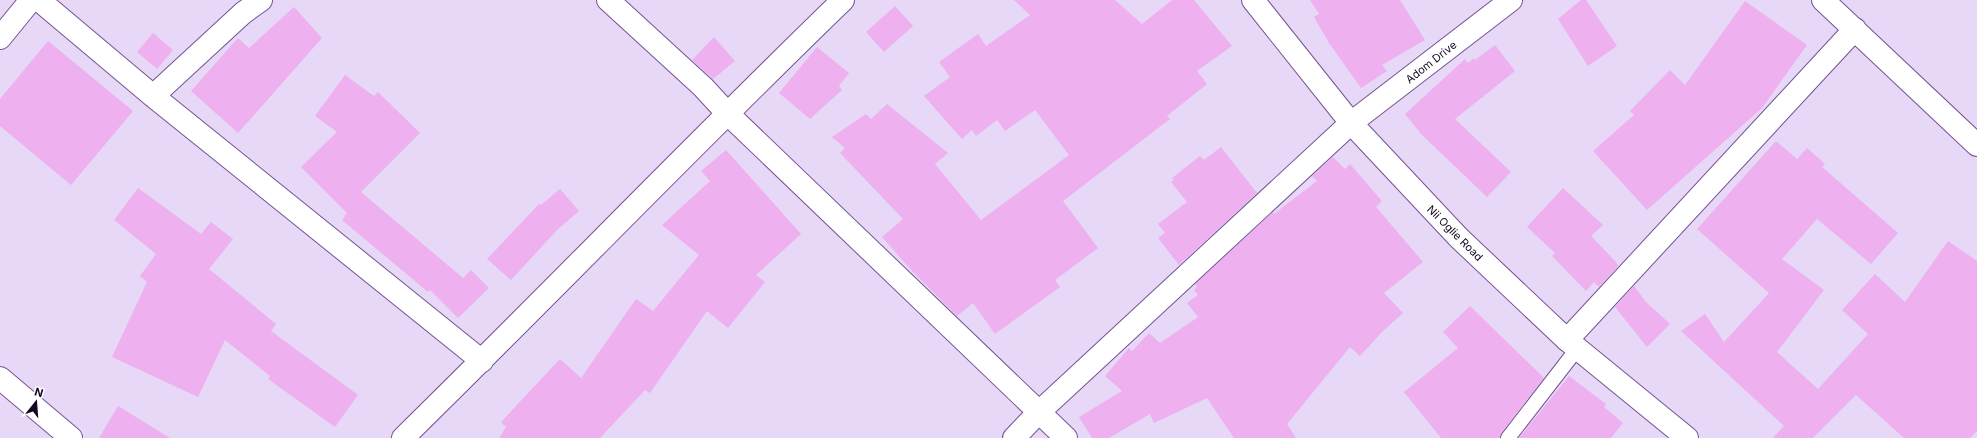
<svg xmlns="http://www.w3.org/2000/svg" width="1977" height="438" font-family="Inter,sans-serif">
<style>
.building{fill:#eeb0ee}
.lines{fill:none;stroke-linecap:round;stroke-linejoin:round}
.service-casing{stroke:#755395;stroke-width:16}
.minor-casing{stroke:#755395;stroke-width:24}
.tertiary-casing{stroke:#755395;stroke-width:24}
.service{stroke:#fff;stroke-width:14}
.minor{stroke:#fff;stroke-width:22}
.tertiary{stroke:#fff;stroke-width:22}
.labels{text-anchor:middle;stroke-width:3.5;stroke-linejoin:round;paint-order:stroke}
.street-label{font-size:11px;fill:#140620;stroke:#fff}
</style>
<rect width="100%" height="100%" fill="#e6d8f6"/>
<path class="building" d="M 1014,0 L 1115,0 L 1142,24 L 1172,0 L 1194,0 L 1232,46 L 1197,71 L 1207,84 L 1167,116 L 1170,119 L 1063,201 L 1098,248 L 1055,280 L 1060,287 L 995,334 L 973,303 L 957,316 L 914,273 L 882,237 L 903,219 L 840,153 L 845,148 L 832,137 L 866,114 L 871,119 L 887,104 L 948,153 L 935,164 L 981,220 L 1069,155 L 1035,110 L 1005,131 L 997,120 L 976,136 L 972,130 L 962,139 L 924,96 L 950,77 L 939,62 L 978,34 L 986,46 L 1030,15 Z
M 1310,0 L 1400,0 L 1425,40 L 1382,65 L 1387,71 L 1361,88 L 1329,43 L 1314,17 L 1319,14 Z
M 1581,0 L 1586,0 L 1617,46 L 1588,66 L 1558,19 Z
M 1745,1 L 1807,45 L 1762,108 L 1647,210 L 1593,151 L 1634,115 L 1630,111 L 1670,70 L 1685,85 Z
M 895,6 L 913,26 L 884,52 L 866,32 Z
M 294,7 L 322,38 L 238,133 L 191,91 L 238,38 L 249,48 Z
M 153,33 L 173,50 L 157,69 L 137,52 Z
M 714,37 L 735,61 L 713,79 L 692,60 Z
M 48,41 L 133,111 L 71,185 L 0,126 L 0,99 Z
M 1495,45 L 1515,71 L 1455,119 L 1511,172 L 1487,197 L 1421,134 L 1405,114 L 1465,59 L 1468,63 L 1474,58 L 1475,60 Z
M 817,47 L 849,73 L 839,86 L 842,90 L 810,119 L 779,93 Z
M 345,75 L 374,96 L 378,92 L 420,133 L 361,192 L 463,278 L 471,270 L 489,288 L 458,318 L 430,290 L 428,292 L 342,220 L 347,213 L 301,167 L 337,132 L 315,116 Z
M 1776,141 L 1797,159 L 1807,148 L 1825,164 L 1822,167 L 1898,233 L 1871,264 L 1817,219 L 1782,259 L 1824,290 L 1777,352 L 1818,389 L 1868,334 L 1842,310 L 1875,274 L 1905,302 L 1948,241 L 1977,261 L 1977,431 L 1970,438 L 1904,438 L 1856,395 L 1813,438 L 1773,438 L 1784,426 L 1681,331 L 1705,314 L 1724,342 L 1769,293 L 1697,229 Z
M 1221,147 L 1257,193 L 1179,265 L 1158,238 L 1165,233 L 1158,224 L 1187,202 L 1171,182 L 1174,180 L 1172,178 L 1200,156 L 1204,160 Z
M 726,150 L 801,234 L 756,275 L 765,282 L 728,328 L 707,311 L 650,393 L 645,390 L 600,438 L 499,438 L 506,427 L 501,422 L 560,359 L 581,378 L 636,299 L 653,311 L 699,255 L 662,225 L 710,181 L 701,171 Z
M 1333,157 L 1345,169 L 1350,164 L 1382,201 L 1376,207 L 1423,262 L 1384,293 L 1403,313 L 1382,332 L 1360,356 L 1350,347 L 1287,424 L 1296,438 L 1234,438 L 1207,398 L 1154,423 L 1150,414 L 1109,438 L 1092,438 L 1079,417 L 1122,391 L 1105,376 L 1129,348 L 1132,351 L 1149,333 L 1160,343 L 1198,317 L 1187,303 L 1198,295 L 1194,290 L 1197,287 L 1195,284 L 1273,212 L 1274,214 L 1317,181 L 1312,176 Z
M 138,188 L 201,234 L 211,222 L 233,239 L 209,269 L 276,324 L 271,331 L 358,395 L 335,427 L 268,379 L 270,376 L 225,340 L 198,397 L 112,357 L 147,282 L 140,276 L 156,254 L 114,220 Z
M 1563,188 L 1603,225 L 1591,236 L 1616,262 L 1618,266 L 1599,287 L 1594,282 L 1586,291 L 1552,256 L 1555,253 L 1527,227 Z
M 560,189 L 579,211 L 557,230 L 511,280 L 487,259 L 539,204 L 541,205 Z
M 1634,286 L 1646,302 L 1670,324 L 1647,347 L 1615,307 Z
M 1470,306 L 1544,378 L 1501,433 L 1500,438 L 1441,438 L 1404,392 L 1458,348 L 1443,332 Z
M 1569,376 L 1606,404 L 1604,407 L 1623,423 L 1611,438 L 1519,438 Z
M 118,406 L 170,438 L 99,438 Z"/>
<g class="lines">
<defs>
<path id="service" d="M 1508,438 L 1577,349"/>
<path id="minor" d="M 39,0 L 153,96 L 482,361
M 608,0 L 703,87 L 727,113 L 1066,438
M 1823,0 L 1977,145
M 0,38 L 31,0
M 153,96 L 243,13 L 261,0
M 1567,340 L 1855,29
M 0,378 L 71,438
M 403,438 C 551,293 694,144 843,0
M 1014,438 L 1038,413 L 1351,123 L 1511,0"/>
<path id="tertiary" d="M 1253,0 L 1351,123 L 1459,238 L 1567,340 L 1687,438"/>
</defs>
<use href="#service" class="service-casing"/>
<use href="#minor" class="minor-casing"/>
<use href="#tertiary" class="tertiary-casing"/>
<use href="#service" class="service"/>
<use href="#minor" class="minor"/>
<use href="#tertiary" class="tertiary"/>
</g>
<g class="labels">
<g class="street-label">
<text transform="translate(1431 62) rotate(-38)" y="4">Adom Drive</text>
<text transform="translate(1455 233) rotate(45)" y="4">Nii Oglie Road</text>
</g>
</g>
<g transform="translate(36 402) rotate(17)" stroke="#ffffff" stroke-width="3" paint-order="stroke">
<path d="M0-3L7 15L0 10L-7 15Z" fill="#140620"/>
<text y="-6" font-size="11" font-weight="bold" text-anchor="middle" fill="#140620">N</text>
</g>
</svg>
